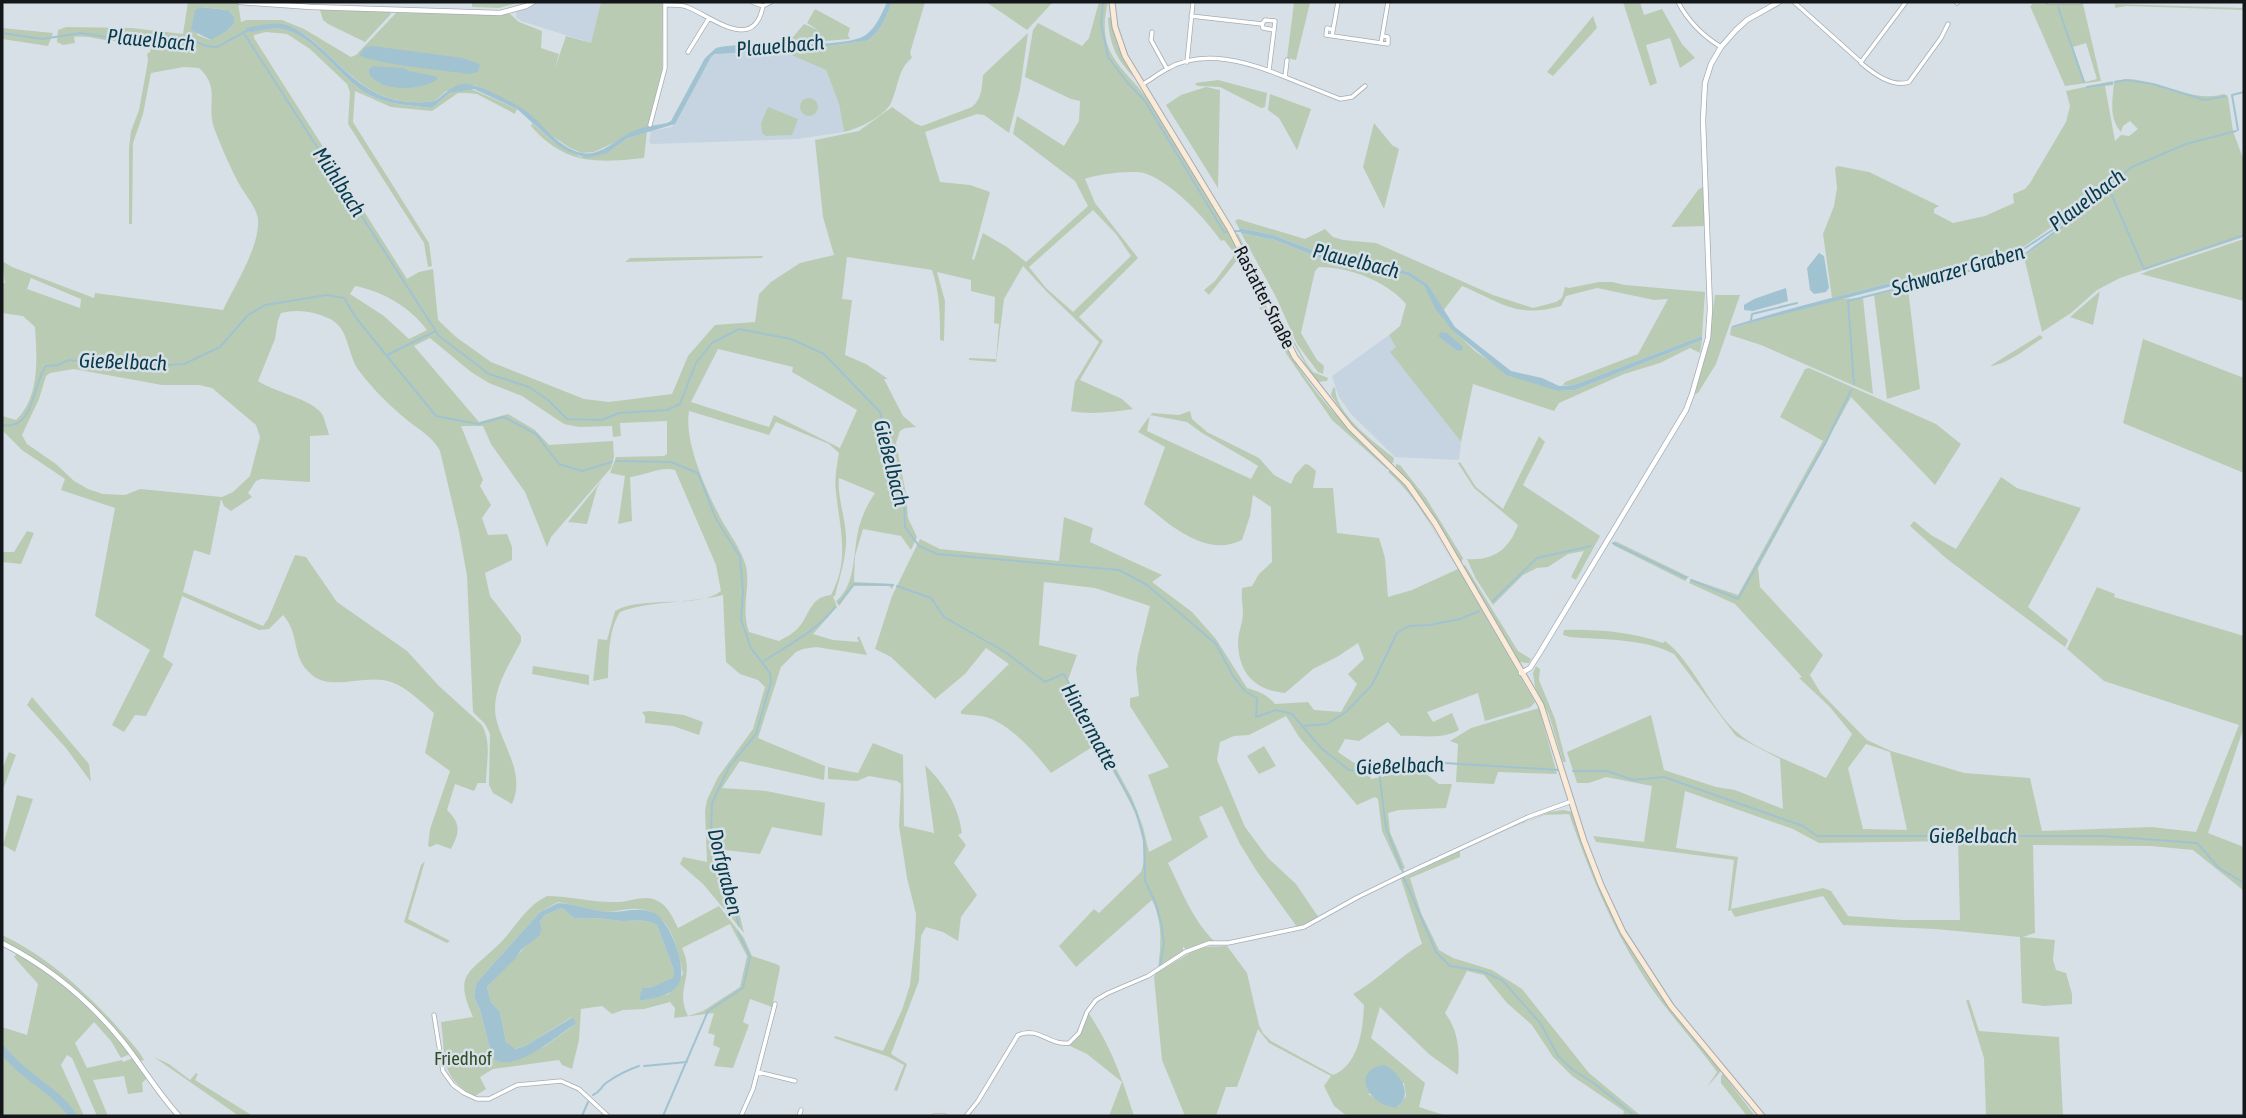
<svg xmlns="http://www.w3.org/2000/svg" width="2246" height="1118" font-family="'Asap Condensed',sans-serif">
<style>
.built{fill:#c5d4e0}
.green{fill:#bacbb4;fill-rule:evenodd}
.water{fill:#a1c3d1}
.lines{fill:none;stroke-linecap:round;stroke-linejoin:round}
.stream{stroke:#a1c3d1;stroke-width:2}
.river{stroke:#a1c3d1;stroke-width:8}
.minor-casing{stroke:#a5adb3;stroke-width:5}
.tertiary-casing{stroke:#a5adb3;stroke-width:6}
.secondary-casing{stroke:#a5adb3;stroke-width:7}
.minor{stroke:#fff;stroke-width:3.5}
.tertiary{stroke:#fff;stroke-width:4.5}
.secondary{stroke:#fbead5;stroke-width:5}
.labels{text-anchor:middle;stroke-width:5;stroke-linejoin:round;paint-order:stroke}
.street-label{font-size:19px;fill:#14171a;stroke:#d7e0e7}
.park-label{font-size:19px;fill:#304d25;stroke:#d7e0e7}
.water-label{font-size:21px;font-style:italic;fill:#073a4a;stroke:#d7e0e7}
</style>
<rect width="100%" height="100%" fill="#d7e0e7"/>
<path class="built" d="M 529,2 L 601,2 L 591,43 L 521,21 L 516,17 L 517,7 Z
M 754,51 L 791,55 L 826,70 L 839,104 L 844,132 L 797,139 L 652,144 L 649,142 L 651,131 L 672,127 L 711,57 L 721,52 Z
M 1389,335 L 1397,347 L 1391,353 L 1461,442 L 1459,460 L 1395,457 L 1351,414 L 1339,397 L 1332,376 Z"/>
<path class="green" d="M 188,2 L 238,3 L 241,22 L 246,20 L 282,20 L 304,29 L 351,57 L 356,55 L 396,13 L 510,14 L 519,22 L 542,31 L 541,48 L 559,54 L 554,71 L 566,36 L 591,43 L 601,2 L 663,2 L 662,70 L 648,127 L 594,152 L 582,153 L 570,148 L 549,134 L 529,114 L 475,85 L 446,91 L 435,101 C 381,108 359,83 323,50 C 313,40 300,29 287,26 C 277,23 261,29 250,32 C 260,30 273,27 282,29 C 314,35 338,75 364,92 C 384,105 409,105 432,108 L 450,93 L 469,88 L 517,109 L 515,114 L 477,94 L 467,93 L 458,93 L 432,111 L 391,107 L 355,91 L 353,122 L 429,243 L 432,266 L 428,267 L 424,243 L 348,124 L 350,92 L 347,84 L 310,49 L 287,34 L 266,32 L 254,35 L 254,38 L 407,279 L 419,272 L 433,269 L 438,320 L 456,337 L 491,362 L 584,399 L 609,402 L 672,394 L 688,356 L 715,325 L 755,322 L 759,294 L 771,282 L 800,263 L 834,255 L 823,217 L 815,140 L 859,131 L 892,107 L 916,124 L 922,126 L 972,107 C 982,99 982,86 983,75 L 1028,33 L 1020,89 L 1009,133 L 984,115 L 977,114 L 925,132 L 940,182 L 970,185 L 990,192 L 972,259 L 974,260 L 983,233 L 1007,247 L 1026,262 L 1088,206 L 1075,181 L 1013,134 L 1017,116 L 1064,146 L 1079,121 L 1080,101 L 1071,99 L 1025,77 L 1033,30 L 1038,23 L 1082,46 L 1089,38 L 1099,2 L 1108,2 C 1095,55 1123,65 1150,102 L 1225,225 L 1262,299 L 1259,304 L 1254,290 L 1238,259 L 1209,295 L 1204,290 L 1215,281 L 1235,254 L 1224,240 L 1221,241 C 1205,218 1172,182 1144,173 C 1132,170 1097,174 1085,179 L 1095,203 L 1138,258 L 1079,317 L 1103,341 L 1080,380 L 1122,399 L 1133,409 C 1112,412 1091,415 1071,411 L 1075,382 L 1099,342 L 1047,292 L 1023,266 L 1004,299 L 996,362 L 969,360 L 969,358 L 996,359 L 999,324 L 994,323 L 995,297 L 971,291 L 971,280 L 937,272 L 945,301 L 944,341 L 940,340 C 940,315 940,294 932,270 L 847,257 L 842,299 L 852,300 L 845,355 L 866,364 L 888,379 L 884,379 L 903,416 L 916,427 L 905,428 L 900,431 L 896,443 L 906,494 L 908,518 L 917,537 L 911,550 L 901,536 L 863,529 L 855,556 L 854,582 L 894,584 L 892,589 L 889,586 L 854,586 L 839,606 L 836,601 C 859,583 851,545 862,518 C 865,509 870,501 875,493 L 839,478 C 837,497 845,516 846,535 C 847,557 840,575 835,596 L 833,596 L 837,607 L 813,634 L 833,640 L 859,642 L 857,638 L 859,636 L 867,655 L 816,647 L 803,649 L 796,652 L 781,667 L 758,738 L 825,766 L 824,780 L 740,761 L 722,788 L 766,791 L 825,803 L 822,836 L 772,827 L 760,854 L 724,850 L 744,933 L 703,884 L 680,864 L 683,857 L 707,862 L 705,811 L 707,800 L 718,777 L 753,729 L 765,687 L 758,680 L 740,674 L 726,662 L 723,595 C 691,603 647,601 620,612 C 608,631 609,657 608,678 L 593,681 L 598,639 L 607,640 L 615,611 C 642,595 700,609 721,591 L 716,565 L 675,470 C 662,466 646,475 630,477 L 632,521 L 618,524 L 625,476 L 610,473 L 616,457 L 664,456 L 667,454 L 667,421 L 620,423 L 621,436 L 613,437 L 612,426 L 579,427 L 564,424 L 522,396 L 489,383 L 471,372 L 430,338 L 414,346 L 479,422 L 508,414 L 535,430 L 549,445 L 613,441 L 614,457 L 611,468 L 551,537 L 547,547 L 525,492 L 491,444 L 483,426 L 461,426 L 483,480 L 480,486 L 491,505 L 482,518 L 488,535 L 507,534 L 512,547 L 512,560 L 485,573 L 490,596 L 521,636 L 521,642 C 510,663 495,685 495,709 C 495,737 528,770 512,804 L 493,793 L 489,785 L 490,734 L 485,724 L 473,712 L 467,576 L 459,531 L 440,451 C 432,435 414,427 401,415 C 387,403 371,387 360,372 C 346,355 351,328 328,318 C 313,311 296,309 281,313 L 278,320 L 275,339 L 258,381 C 274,392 312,399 322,414 C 325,420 327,428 329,435 L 310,436 L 310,482 L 261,479 L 256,481 L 248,493 L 252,497 L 231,511 L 224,506 L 221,499 L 210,555 L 194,550 L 183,592 L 263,626 L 268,619 L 295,555 L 306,557 L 337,602 L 407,651 L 439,686 L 482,725 C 492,744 486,763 486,783 L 478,783 L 474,791 L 455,784 L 447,810 C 461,824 460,832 451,849 L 437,844 L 430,847 L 428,846 L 430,829 L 450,771 L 425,753 L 434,713 C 421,702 408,688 391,682 C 365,673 332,692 312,675 C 290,657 301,635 283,615 L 269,629 L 259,630 L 182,596 L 163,657 L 173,664 L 146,716 L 135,715 L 124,732 L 112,725 L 150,650 L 95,616 L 115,508 L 61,490 L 65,479 L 22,450 L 2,430 L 2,416 L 16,420 C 40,397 37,358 35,327 L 23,316 L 2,313 L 2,284 L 5,283 L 2,261 L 12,267 L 94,298 L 95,293 L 223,310 C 234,287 260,246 258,220 C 257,207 244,194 238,182 C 229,165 221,146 214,128 C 206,104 221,88 199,68 L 184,67 L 151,73 L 143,114 L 133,143 L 132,224 L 129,224 L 129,148 L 131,131 L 139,110 L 148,61 L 147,54 L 150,52 L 152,42 C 138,40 126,42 113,41 C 100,40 87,35 74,37 L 75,43 L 63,45 L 57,42 L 58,30 L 66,27 L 132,28 L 183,34 ZM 200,7 L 228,10 L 234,17 L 234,24 L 227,31 L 210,40 L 197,35 ZM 1093,210 L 1116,234 L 1131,256 L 1073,312 L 1046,288 L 1029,267 ZM 31,278 L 81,299 L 80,308 L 27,289 ZM 355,286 C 382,291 410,307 427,330 L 409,339 L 384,316 L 350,294 ZM 718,349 L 793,367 L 792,372 L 857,410 L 840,448 L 774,415 L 769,427 L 691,402 ZM 74,369 L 162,385 L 199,385 L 212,388 L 256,425 L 260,437 L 250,476 L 233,492 L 222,497 L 140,489 L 125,495 L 103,494 L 88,489 L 74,481 L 56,464 L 27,444 L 22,435 L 39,399 L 46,376 L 50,373 ZM 689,411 L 769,435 L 776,422 L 829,444 L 839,453 C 837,465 834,479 836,492 C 840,530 850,559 831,595 C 810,597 810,614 799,627 C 793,634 786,637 779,641 L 749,632 C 740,606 752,585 745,563 C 739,545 727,531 719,515 C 705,488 684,441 689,411 Z
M 472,2 L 521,2 L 499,8 L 472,7 Z
M 892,2 L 925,2 L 910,53 L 912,58 C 898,68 898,88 891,103 C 885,116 858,129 844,132 L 839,104 L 826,70 L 791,55 L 754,51 L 813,48 L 866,41 C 881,33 886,17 892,2 Z
M 986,2 L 1053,2 L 1027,30 Z
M 1623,2 L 1640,2 L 1644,15 L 1662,9 L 1682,44 L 1695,58 L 1680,68 L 1670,38 L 1646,45 L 1657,83 L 1650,86 Z
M 1294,3 L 1310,3 L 1296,60 L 1287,58 Z
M 2033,4 L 2083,4 L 2101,81 L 2065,86 L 2030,6 ZM 2086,43 L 2097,79 L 2085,82 L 2073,47 Z
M 2115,4 L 2244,8 L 2244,10 L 2127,6 L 2115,8 Z
M 815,9 L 850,28 L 848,35 L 850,39 L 787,44 L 804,24 L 818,30 L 807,23 Z
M 320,10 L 390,12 L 391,14 L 365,42 L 328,24 L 323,20 Z
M 1593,16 L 1597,28 L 1553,76 L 1547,72 Z
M 1110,17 L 1118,47 L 1134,77 C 1116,60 1109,42 1108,18 Z
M 2,28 L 53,33 L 48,46 L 2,39 Z
M 2129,79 C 2161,81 2192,103 2224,94 L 2228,97 L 2233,131 L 2244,161 L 2244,237 L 2120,278 L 2097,290 L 2071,313 L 2042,332 L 2024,257 L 2126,174 L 2022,248 L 1832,298 L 1823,234 L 1834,206 L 1837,188 L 1835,168 L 1838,166 L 1869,172 L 1939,206 L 1934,209 L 1934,213 L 1953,223 L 1985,216 L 2014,203 L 2013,194 L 2025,189 L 2030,183 L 2066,122 L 2070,106 L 2066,91 L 2113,81 L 2113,85 L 2105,86 L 2115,141 L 2121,135 L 2129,136 L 2138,129 L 2130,121 L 2123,126 L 2121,132 C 2108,117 2113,99 2114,81 Z
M 1218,80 L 1267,93 L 1265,107 L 1261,108 L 1220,87 L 1197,86 L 1195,83 Z
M 1206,87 L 1220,90 L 1218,188 L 1166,105 L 1181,95 Z
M 1270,94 L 1311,109 L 1297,150 L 1279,118 L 1268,110 Z
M800 107a9 9 0 1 1 18 0a9 9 0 1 1-18 0Z
M 768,107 L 798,119 L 792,135 L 766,136 L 762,133 L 761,123 Z
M 532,123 L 556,144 L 581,157 L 614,148 L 628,138 L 647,132 L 644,158 C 596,163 565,165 531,126 Z
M 1374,123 L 1392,145 L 1399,149 L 1384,209 L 1363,167 Z
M 1704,186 L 1705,226 L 1671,227 L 1698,190 Z
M 1238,219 L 1305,239 L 1325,229 L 1333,237 L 1343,240 L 1376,243 L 1493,295 L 1533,308 L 1556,302 L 1562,298 L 1565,287 L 1569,288 L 1599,282 L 1612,282 L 1625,285 L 1705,292 L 1702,336 L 1574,385 L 1563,385 L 1565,382 L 1638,354 L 1668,299 L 1654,300 L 1597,288 L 1566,296 L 1561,306 C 1517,319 1501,302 1462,286 L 1443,311 L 1433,293 L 1409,272 L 1315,251 L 1273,235 L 1239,228 L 1235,221 Z
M 1241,233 L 1275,240 L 1320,258 L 1407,275 L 1424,286 L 1444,320 L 1453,330 L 1475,351 L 1498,367 L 1558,391 L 1575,390 L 1702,340 L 1700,353 L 1690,348 L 1660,363 L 1624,374 L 1559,403 L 1554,411 L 1473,384 L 1461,442 L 1390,352 L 1396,347 L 1389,335 L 1400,326 L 1406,304 C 1386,281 1350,267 1319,267 L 1315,271 L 1301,333 L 1317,360 L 1324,366 L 1323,374 L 1318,372 L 1297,344 L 1276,297 Z
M 1235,234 L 1238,234 L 1270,296 L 1266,296 Z
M 2244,239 L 2244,301 L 2141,274 L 2148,271 Z
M 763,256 L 762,258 L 625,262 L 630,258 Z
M 1908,288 L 1920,389 L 1887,399 L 1874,295 Z
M 2100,291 L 2093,325 L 2070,317 L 2099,292 Z
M 1715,295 L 1740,295 L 1716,364 L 1698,393 L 1695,394 L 1708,345 Z
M 1863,298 L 1873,394 L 1761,345 L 1730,335 L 1731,328 L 1840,299 Z
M 1271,300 L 1307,364 L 1313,372 L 1328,378 L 1327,381 L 1318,382 L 1306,365 L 1270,303 Z
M 1263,304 C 1276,316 1287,349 1297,365 C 1323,405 1355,436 1389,467 L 1387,469 L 1332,420 L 1287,355 L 1264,310 L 1259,309 Z
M 2040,335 L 2043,338 C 2028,347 2007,365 1990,366 Z
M 2143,339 L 2244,378 L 2244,473 L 2123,423 Z
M 1809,368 L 1936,424 L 1961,444 L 1935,485 L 1851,397 L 1758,568 L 1760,587 L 1823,655 L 1810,675 L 1820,692 L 1867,740 L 1891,751 L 1964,773 L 2030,778 L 2042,831 L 2151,827 L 2196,832 L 2239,725 L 2104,681 L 2067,649 L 2097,587 L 2115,594 L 2114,597 L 2244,636 L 2244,727 L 2208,833 L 2244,847 L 2244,891 L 2193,850 L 2151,846 L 2033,845 L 2035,933 L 2023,937 L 2055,940 L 2053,960 L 2056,970 L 2066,973 L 2072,994 L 2072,1004 L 2044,1006 L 2022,1003 L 2020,937 L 1935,929 L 1843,925 L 1823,896 L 1735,917 L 1731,910 L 1728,911 L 1734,860 L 1596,842 L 1593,836 L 1644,842 L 1652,786 L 1606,777 L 1589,783 L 1577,783 L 1567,752 L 1651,715 L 1664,770 L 1716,787 L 1735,790 L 1783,809 L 1780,759 L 1736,736 L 1674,654 C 1643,638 1604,640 1570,637 L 1563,635 L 1564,630 C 1597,629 1632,632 1663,643 L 1665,641 C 1692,660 1712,712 1739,734 C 1757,750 1802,766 1826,778 L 1852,734 L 1829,706 L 1799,678 L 1802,677 L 1735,604 L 1689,583 L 1691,579 L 1738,595 L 1823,441 L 1780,417 L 1805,369 ZM 1866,744 L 1890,752 L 1907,830 L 1863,829 L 1848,768 ZM 1685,791 L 1793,829 L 1819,843 L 1958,841 L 1960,920 L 1903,920 L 1848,916 L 1831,891 L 1823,888 L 1731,909 L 1738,857 L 1676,848 Z
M 1335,387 C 1335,414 1374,442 1394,458 L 1393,463 L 1391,463 L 1351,425 L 1331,395 L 1333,388 Z
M 1190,411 L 1192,419 L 1207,432 L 1259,458 L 1274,475 L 1291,484 L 1295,475 L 1305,464 L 1309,465 L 1316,471 L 1313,488 L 1333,488 L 1337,533 L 1379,538 L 1385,558 L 1388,597 L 1412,590 L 1458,569 L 1535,702 L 1531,707 L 1485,721 L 1478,693 L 1427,712 L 1433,722 L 1452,713 L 1459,730 C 1442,740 1421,735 1401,736 L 1388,722 L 1359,741 L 1345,739 L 1338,752 L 1354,763 L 1367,765 L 1371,779 L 1420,769 L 1439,784 L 1452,784 L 1446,808 L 1399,810 L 1388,813 L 1390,832 L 1405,868 L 1400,870 L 1382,831 L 1378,799 L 1375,797 L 1357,805 L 1299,737 L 1286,716 L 1249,735 L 1234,736 L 1220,742 L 1217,760 L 1245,827 L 1268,858 L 1296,884 L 1319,918 L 1297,927 L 1256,870 L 1240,844 L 1222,806 L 1199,817 L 1208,837 L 1168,863 C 1182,891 1192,919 1214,941 L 1186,950 L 1183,946 L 1183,951 L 1158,969 C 1161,945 1163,922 1152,900 L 1076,967 L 1059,946 L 1094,909 L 1099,913 L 1141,872 C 1156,831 1116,779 1097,744 L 1051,773 C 1035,753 1013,727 989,718 C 980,715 970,715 961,714 L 961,711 L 1009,664 L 986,648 L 965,674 L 935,699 L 891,657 L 875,649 L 892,596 L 920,539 L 940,549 L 1059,561 L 1064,517 L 1093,528 L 1090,542 L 1162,575 L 1152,582 L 1192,612 L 1216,639 L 1247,688 C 1258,691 1268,695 1275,704 L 1308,702 L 1314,710 L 1341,712 L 1357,684 L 1348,674 L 1364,659 L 1358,643 L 1337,657 L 1313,669 L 1285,693 C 1255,690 1239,674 1238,643 C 1238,634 1242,624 1243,615 C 1243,606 1241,598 1242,588 L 1252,586 L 1259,574 L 1272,562 L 1271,507 L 1253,495 L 1250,516 L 1242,540 C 1206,558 1170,525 1144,504 L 1165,447 L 1138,432 L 1152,413 L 1179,415 ZM 1150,415 L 1187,422 L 1202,433 L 1250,461 L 1258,466 L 1251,479 L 1147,431 ZM 1044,582 L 1095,588 L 1150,606 L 1138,655 L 1136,669 L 1139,696 L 1130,698 L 1130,706 L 1169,767 L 1148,775 L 1172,840 L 1149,852 L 1143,827 L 1132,798 L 1068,680 L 1077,655 L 1039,645 Z
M 1539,436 L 1545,442 L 1523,485 L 1600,536 L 1576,580 L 1571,577 L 1584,551 L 1568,554 L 1548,567 L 1537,568 L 1523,575 L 1493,605 L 1476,579 L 1467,559 C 1494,561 1509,549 1518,525 L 1474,488 L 1458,463 L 1460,462 L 1476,487 L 1503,509 Z
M 1396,464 L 1400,465 L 1426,498 L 1463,558 L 1462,561 L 1460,562 L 1426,504 L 1396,468 Z
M 1391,470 L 1416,498 L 1455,567 C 1435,533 1418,498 1388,472 Z
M 2001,477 L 2017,488 L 2081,508 L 2028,607 L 2068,640 L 2065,647 L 1947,559 L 1910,526 L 1914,521 L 1931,535 L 1956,549 Z
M 602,480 L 597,488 L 587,524 L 568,522 Z
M 27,531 L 34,533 L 21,564 L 2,562 L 2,552 L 14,552 Z
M 1615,541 L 1687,576 L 1689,576 L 1685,581 L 1613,545 Z
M 1465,565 L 1518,651 L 1531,659 L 1529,663 L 1519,662 L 1511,649 L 1463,567 Z
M 533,666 L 589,675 L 589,685 L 532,674 Z
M 1536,666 L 1540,669 L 1539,680 L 1555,719 L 1566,762 L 1563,762 L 1549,715 L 1535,687 L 1533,673 Z
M 32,697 L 89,764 L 91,782 L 66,748 L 27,705 Z
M 1539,708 L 1557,774 L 1498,772 L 1494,784 L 1456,782 L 1458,744 L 1450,741 L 1471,728 Z
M 650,711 L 684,715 L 703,722 L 699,735 L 673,726 L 645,723 L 645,716 L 642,712 Z
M 873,743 L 903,755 L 904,826 L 934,833 L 925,765 C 945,785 958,805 962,833 L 958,835 L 966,845 L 954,863 L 977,895 L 961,917 L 958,941 L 943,932 L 926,927 L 921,936 L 919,981 L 891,1054 L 907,1064 L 897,1091 L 894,1090 L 904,1065 L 889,1057 L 834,1038 L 835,1036 L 883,1051 L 902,1010 L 910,985 L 915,938 L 916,914 L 907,878 L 899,826 L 901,784 L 897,781 L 869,776 L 857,781 L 828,779 L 828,767 L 858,773 Z
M 1264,746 L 1276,766 L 1259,774 L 1247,756 Z
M 9,752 L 16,755 L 2,792 L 2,770 Z
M 17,795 L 33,799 L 15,852 L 3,845 Z
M 1564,810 L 1572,812 L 1574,817 C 1589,854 1602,892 1619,927 C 1644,980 1684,1026 1721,1071 L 1707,1087 L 1717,1072 C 1693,1039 1664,1009 1642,974 C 1610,924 1589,870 1569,814 L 1544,815 L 1509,829 L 1549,812 Z
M 1460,851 L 1460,857 L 1410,878 L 1421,913 L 1439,950 L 1453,958 L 1492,970 L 1522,989 L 1589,1073 L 1641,1116 L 1623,1116 L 1624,1111 L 1572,1076 L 1553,1057 L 1532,1025 L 1507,1003 L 1484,975 L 1467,971 L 1445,1013 C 1459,1031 1460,1053 1458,1075 L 1430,1055 L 1380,1007 L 1371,1038 L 1425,1083 L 1419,1107 L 1447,1116 L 1347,1116 L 1334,1106 L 1324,1086 L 1331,1076 L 1269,1043 L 1258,1029 L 1237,1087 L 1226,1087 L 1216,1116 L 1185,1116 L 1162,1060 L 1154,977 L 1156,973 L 1200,947 L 1227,946 L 1247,973 L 1259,1025 L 1263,1033 L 1271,1041 L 1333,1075 C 1359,1065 1363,1029 1364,1005 L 1353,994 C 1381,978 1396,959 1422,944 L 1401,879 ZM 1404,1083 L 1406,1096 L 1399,1106 L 1390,1107 L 1368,1094 Z
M 425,861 L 408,919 L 450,941 L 447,943 L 404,922 L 421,865 Z
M 547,896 C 571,896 594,903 619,902 C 631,901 647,894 658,901 C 668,906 673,918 678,928 L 719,906 L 744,938 L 752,956 L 779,965 L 780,968 L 772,1007 L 750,999 L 743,1022 L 749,1025 L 733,1068 L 714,1066 L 720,1048 L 713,1045 L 715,1035 L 708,1033 L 714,1013 L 674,1018 L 675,1008 L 670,1002 L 644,1009 L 623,1010 L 612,1014 L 602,1006 L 581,1009 L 579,1040 L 572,1069 L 562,1065 L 559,1060 L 493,1069 L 480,1077 L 486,1089 L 475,1096 C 438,1078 446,1054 441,1022 L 473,1017 C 468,1005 459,987 468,974 C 473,966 489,954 496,947 C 514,931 524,907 547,896 ZM 558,902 C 574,905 590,911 606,912 C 617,912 628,908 638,909 C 672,912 677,947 683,974 L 669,994 L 640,1001 L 642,988 L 652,987 L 673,979 L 674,971 L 657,925 C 643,917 629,923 614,920 C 599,918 589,917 575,919 L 562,908 L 545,915 L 540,921 L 542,929 L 487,987 L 491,1002 L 500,1012 L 506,1042 L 514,1049 L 525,1046 L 572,1017 L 576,1024 L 545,1046 L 523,1057 L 492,1057 L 480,1010 L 474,997 L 476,983 L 540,912 ZM 730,924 L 747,956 L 740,987 L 703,1011 L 688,1016 C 674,988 696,978 682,948 Z
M 2,935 C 45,955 80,987 113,1022 C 123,1034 136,1046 144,1060 L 140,1061 C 99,1010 61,972 2,941 Z
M 17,953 C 62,980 97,1014 130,1054 L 121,1058 L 111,1041 L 94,1022 L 75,1043 L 87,1068 L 122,1060 L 123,1062 L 133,1058 L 147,1078 L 142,1083 L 143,1092 L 128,1094 L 124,1076 L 93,1080 L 108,1116 L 97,1116 L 72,1058 L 67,1055 L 61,1065 L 84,1116 L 2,1116 L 2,1027 L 27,1035 L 38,984 L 14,957 Z
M 1966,1000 L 1969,1000 L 1979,1031 L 2059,1037 L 2063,1116 L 1986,1116 L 1984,1058 Z
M 1088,1012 C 1112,1049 1121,1075 1134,1116 L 1109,1116 L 1122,1082 L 1087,1054 L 1068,1045 L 1079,1035 Z
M 154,1057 L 169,1064 L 190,1080 L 196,1073 L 198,1074 L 195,1080 L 253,1116 L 239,1116 Z
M 1723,1074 L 1755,1116 L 1747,1116 L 1721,1083 L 1721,1076 Z"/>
<path class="water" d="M 887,2 L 892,2 C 886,17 881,33 866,41 L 813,48 L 715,54 L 711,57 L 675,124 L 628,138 L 607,153 L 587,158 L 569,152 L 556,144 L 517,109 L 474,89 L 450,93 L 432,108 C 408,105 385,105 364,92 C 338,75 314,35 282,29 C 272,27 260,31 250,32 L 245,28 C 257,26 271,22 283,24 C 298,27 312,40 323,50 C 359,84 381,108 435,101 C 444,95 450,86 462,84 C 475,81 519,105 530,114 C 546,128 559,148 582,153 C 602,157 619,136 636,130 C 646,126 657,125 667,123 L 671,121 L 705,58 L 716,48 C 747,40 847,51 867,34 C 877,26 882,13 887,2 Z
M 200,7 L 228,10 L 234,17 L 234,24 L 227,31 L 211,40 L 191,30 L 195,10 Z
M 373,46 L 463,58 L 480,64 L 478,72 L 470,74 C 448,71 373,64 359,55 L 365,47 Z
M 373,66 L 404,68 L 409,71 L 435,76 L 438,79 C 421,91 382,93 369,74 L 369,69 Z
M 1239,228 L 1273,235 L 1315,251 L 1409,272 L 1428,285 L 1455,327 L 1511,371 L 1542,378 L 1559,386 L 1574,385 L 1702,336 L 1702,340 L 1575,390 L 1558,391 L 1506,375 L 1452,330 L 1436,310 L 1424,286 L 1407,275 L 1320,258 L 1275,240 L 1241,233 Z
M 1819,253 L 1824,256 L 1829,288 L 1826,292 L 1814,294 L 1810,290 L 1807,268 Z
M 1984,258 L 1985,262 L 1731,328 L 1732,326 C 1815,300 1900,282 1984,258 Z
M 1786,288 L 1788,301 L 1785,302 L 1753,311 L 1744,310 L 1744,305 L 1754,299 Z
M 1441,332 L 1447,333 L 1463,347 L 1462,351 L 1456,350 L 1438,336 Z
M 558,903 C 574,904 589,910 606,912 C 623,913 638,906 654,913 C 670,920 689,970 678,985 C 669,997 654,998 639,1001 L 642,988 L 652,987 L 673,978 L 674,971 L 657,925 C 643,917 629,923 613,920 C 599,918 589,917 575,919 L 562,908 L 545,915 L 540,921 L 542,929 L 539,936 L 521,950 L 515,959 L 487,987 L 491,1002 L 500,1012 L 506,1042 L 515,1049 L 525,1046 L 573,1017 L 576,1024 C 558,1034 513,1077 492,1057 L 480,1010 L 474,997 L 476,983 L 540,912 Z
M 1384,1065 C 1401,1072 1415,1097 1395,1108 C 1365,1103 1352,1069 1384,1065 Z"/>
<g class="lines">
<path class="stream" d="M 1103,2 L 1101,24 L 1108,57 L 1127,82 L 1145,101 L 1224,232 L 1240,231
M 2058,7 L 2084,82
M 243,32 L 439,336 L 489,374 L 529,387 L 548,400 L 567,419 L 602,420 L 619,413 L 667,410 L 680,404 L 696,363 L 712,343 L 739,329 L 791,339 L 824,354 L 880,412 L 894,475 L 904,500 L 905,527 L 919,546 L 937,554 L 1119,570 L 1147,585 L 1216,644 L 1233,676 L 1245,691 L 1257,698 L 1256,717 L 1276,710 L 1292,714 L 1321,748 L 1349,770 L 1373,771 L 1411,761 L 1559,770
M 2,33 L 42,39 L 81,33 L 113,38 L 138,35 L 188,39 L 206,46 L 217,47 L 250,29
M 2115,82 L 2126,80 L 2153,84 L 2205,100 L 2226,96
M 2087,87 L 2112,83
M 2238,130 L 2232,95 L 2244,92
M 1984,260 L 2022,250 L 2054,229 L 2132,167 L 2186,144 L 2236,131
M 1751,320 L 1752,314 L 1797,303
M 387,355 L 436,331
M 1854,384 L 1848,301 L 2008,261 L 2024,255 L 2110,191 L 2144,269 L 2244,235
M 2,425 C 35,431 32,384 46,366 L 58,365 L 68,360 L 112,364 L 142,361 L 166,365 L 184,364 L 220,347 L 247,316 L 265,305 L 327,295 L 344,298 L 356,318 L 436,416 L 478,424 L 504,417 L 536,434 L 559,464 L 582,471 L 612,462
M 616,461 L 671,462 L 698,473 L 716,519 L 740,557 L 743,592 L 741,620 L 751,648 L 770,673 L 771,682 L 756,734 L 729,767 L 712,803 L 711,834 L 719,850 L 739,926
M 1613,543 L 1686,578
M 1691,580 L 1738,599 L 1825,444 L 1851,390
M 897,586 L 931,598 L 944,617 L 1005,652 L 1045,682 L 1063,674 L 1065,676 L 1136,811 L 1144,840 L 1145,881 L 1156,904 L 1162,927 L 1164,944 L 1160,966
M 1493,601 L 1537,558 L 1591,546
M 839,603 L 854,584 L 893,585
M 764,661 C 788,645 817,631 835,607
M 1304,726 L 1327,724 L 1346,712 L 1372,685 L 1397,633 L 1409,626 L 1429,625 L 1460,619 L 1479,611
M 1379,771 L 1386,828 L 1403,872
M 1573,771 L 1607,771 L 1633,780 L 1664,777 L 1803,826 L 1817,836 L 2103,836 L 2197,843 L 2219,868 L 2244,883
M 1404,878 L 1436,952 L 1450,966 L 1481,971 L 1502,980 L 1541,1024 L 1558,1056 L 1573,1070 L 1595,1084 L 1635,1116
M 644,1066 L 687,1062
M 593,1095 C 600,1092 600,1088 606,1083 C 616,1076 627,1070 639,1066
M 582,1116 L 588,1102
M 663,1116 L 708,1011 L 743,988 L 750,957 L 738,932"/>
<path class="river" d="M 2,1049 C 22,1076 56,1090 73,1116"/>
<defs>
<path id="minor" d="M 752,2 L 763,6 L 771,2
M 1678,2 C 1688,21 1703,36 1721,47
M 1794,2 L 1861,62 L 1906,2
M 2048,2 L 2080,2
M 1957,3 L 1958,2
M 665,5 C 673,5 681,4 687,7 C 711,16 754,54 763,6
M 1191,16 L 1262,24 L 1265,20 L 1275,21 L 1274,30 L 1263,28 L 1262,24
M 1333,30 L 1327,28 L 1326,35 L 1388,44 L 1388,37 L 1383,36
M 1152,32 L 1151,40 L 1167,69
M 1332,36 L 1338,2
M 1381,43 L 1388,2
M 688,52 L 709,18
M 1187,62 L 1193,2
M 1861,63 C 1873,73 1892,88 1909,82 L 1941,38 L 1948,24
M 1269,70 L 1274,30
M 1285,77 L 1340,99 L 1352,97 L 1365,86
M 1143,84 C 1152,79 1159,73 1167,69 C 1203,48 1249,62 1285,77 L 1287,60
M 650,125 L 665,68 L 665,2
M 434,1015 L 443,1071 L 453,1085 L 464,1093 L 477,1099 L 489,1099 L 517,1085 L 561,1081 L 579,1089 L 608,1116
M 758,1072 L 795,1081
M 741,1116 L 753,1089 L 775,1004
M 799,1116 L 801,1110
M 934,1116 L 945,1116
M 966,1116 L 978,1101 L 1018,1035 C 1038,1026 1050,1046 1069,1043 L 1079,1033 L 1087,1012 L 1096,1000 L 1108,993 L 1148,976 L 1185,952 L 1209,943 L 1228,943 L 1304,927 L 1358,897 L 1405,874 L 1528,817 L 1572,801"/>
<path id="tertiary" d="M 240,2 L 311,7 L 500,13 L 526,6 L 533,2
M 1521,673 L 1530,668 L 1539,654 L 1686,410 L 1692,394 L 1708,338 L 1710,309 L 1703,120 L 1705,83 L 1711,64 L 1721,47 L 1736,30 L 1747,20 L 1779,2
M 2,943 C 49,967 90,1001 123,1042 C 142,1066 158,1093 179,1116"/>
<path id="secondary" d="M 1112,2 L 1115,27 L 1125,56 L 1230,229 L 1295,357 L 1350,427 L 1408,484 L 1435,523 L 1541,705 L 1584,841 L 1601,885 L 1623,932 L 1671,1006 L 1762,1116"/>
</defs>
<use href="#minor" class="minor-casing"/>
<use href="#tertiary" class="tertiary-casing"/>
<use href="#secondary" class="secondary-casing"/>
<use href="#minor" class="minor"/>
<use href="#tertiary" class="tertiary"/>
<use href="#secondary" class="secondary"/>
</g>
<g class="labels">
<g class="street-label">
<text transform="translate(1265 297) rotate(63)" y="7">Rastatter Straße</text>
</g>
<g class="park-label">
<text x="463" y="1065">Friedhof</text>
</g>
<g class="water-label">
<text transform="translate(151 40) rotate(5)" y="7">Plauelbach</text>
<text transform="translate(780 46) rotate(-5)" y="7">Plauelbach</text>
<text transform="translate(339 182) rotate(57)" y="7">Mühlbach</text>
<text transform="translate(2087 200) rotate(-37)" y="7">Plauelbach</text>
<text transform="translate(1356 261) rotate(14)" y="7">Plauelbach</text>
<text transform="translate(1958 270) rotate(-16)" y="7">Schwarzer Graben</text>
<text transform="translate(123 362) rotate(2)" y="7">Gießelbach</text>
<text transform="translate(891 463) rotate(76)" y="7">Gießelbach</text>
<text transform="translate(1090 727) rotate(61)" y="7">Hintermatte</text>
<text transform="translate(1400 766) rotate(-2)" y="7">Gießelbach</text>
<text x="1973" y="843">Gießelbach</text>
<text transform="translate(725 872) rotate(76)" y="7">Dorfgraben</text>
</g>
</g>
<rect width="2246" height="1118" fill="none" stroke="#14171a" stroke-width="7"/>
</svg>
